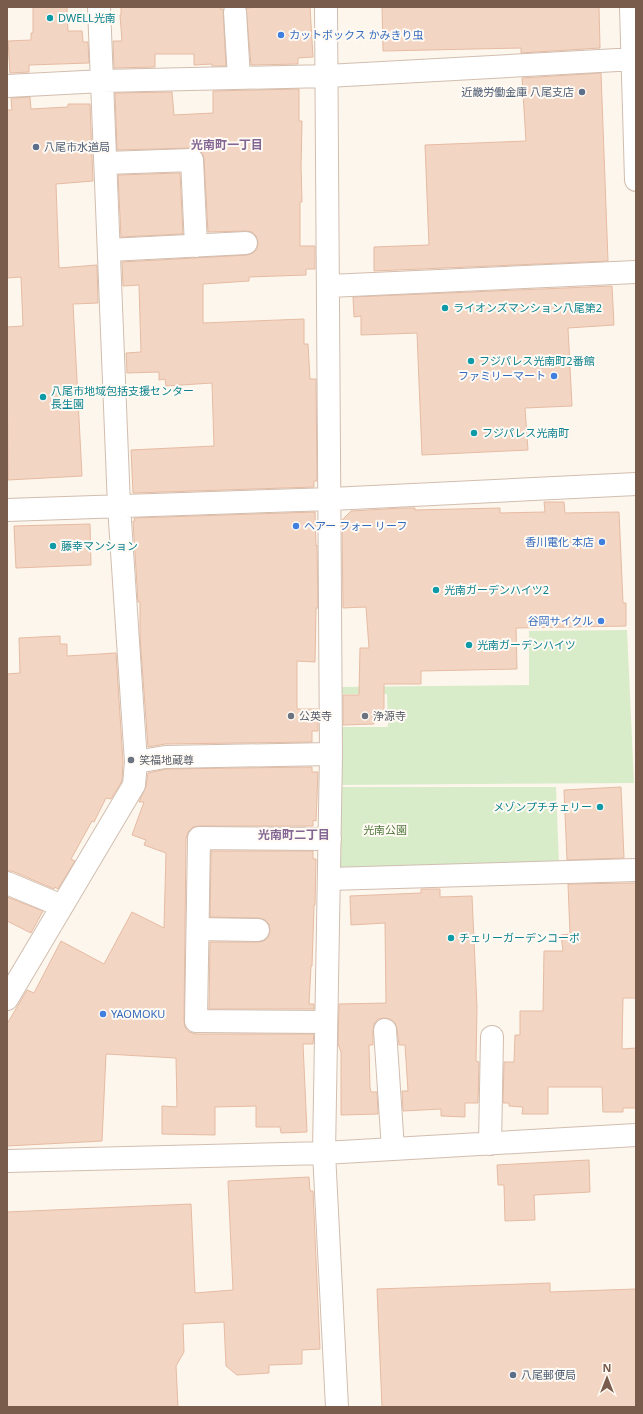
<svg xmlns="http://www.w3.org/2000/svg" width="643" height="1414" font-family="'Noto Sans','Noto Sans JP',sans-serif">
<style>
.green{fill:#d8ecc9}
.building{fill:#f3d5c3;stroke:#e6bba3}
.lines{fill:none;stroke-linecap:round;stroke-linejoin:round}
.minor-casing{stroke:#d1beb0;stroke-width:24}
.minor{stroke:#fff;stroke-width:22}
.culture-dot{fill:#0f9aa8;stroke:#fffaf3;stroke-width:1.5}
.shop-dot{fill:#3f7fe0;stroke:#fffaf3;stroke-width:1.5}
.service-dot{fill:#5c6f8a;stroke:#fffaf3;stroke-width:1.5}
.worship-dot{fill:#6b7280;stroke:#fffaf3;stroke-width:1.5}
.labels{text-anchor:middle;stroke-width:4;stroke-linejoin:round;paint-order:stroke}
.culture-label{font-size:11px;fill:#0d838f;stroke:#fffaf3;text-anchor:start}
.shop-label{font-size:11px;fill:#366cbe;stroke:#fffaf3;text-anchor:start}
.service-label{font-size:11px;fill:#4e5e75;stroke:#fffaf3;text-anchor:start}
.worship-label{font-size:11px;fill:#5b616d;stroke:#fffaf3;text-anchor:start}
.park-label{font-size:11px;fill:#537a41;stroke:#fffaf3}
.neighbourhood-label{font-size:12px;font-weight:bold;fill:#846695;stroke:#fffaf3}
</style>
<rect width="100%" height="100%" fill="#fdf6ec"/>
<path class="green" d="M 627,630 L 634,783 L 335,785 L 336,727 L 388,727 L 387,694 L 340,694 L 341,687 L 529,685 L 529,631 Z
M 337,787 L 556,787 L 559,864 L 339,869 Z"/>
<path class="building" d="M 33,7 L 67,7 L 68,31 L 82,31 L 83,42 L 88,42 L 89,63 L 29,65 L 29,72 L 10,73 L 8,41 L 31,40 L 31,33 L 33,33 Z
M 121,7 L 220,7 L 220,9 L 223,9 L 226,66 L 212,66 L 212,64 L 194,65 L 194,54 L 155,54 L 155,67 L 114,68 L 113,41 L 122,41 L 120,15 L 121,15 Z
M 262,7 L 310,7 L 313,57 L 298,58 L 298,64 L 251,65 L 246,8 Z
M 382,7 L 599,7 L 600,48 L 521,53 L 521,48 L 383,51 Z
M 601,73 L 608,261 L 374,271 L 374,247 L 429,245 L 425,145 L 526,141 L 522,78 Z
M 299,89 L 299,121 L 302,121 L 301,166 L 302,202 L 300,202 L 300,246 L 315,246 L 315,269 L 306,269 L 306,275 L 249,277 L 249,281 L 203,284 L 203,323 L 304,319 L 304,344 L 308,344 L 310,379 L 316,379 L 317,481 L 314,481 L 314,487 L 133,493 L 131,450 L 214,446 L 212,383 L 166,386 L 165,379 L 159,380 L 159,372 L 127,373 L 126,353 L 141,352 L 139,285 L 123,286 L 122,262 L 247,255 L 253,253 L 257,249 L 258,243 L 256,236 L 252,232 L 246,231 L 208,232 L 204,159 L 203,154 L 198,149 L 192,148 L 117,150 L 115,93 L 172,92 L 174,115 L 213,113 L 213,91 Z
M 30,97 L 31,109 L 68,107 L 68,104 L 90,104 L 93,181 L 56,184 L 59,268 L 97,265 L 98,303 L 73,304 L 82,476 L 8,480 L 7,327 L 23,326 L 21,277 L 7,278 L 7,110 L 12,110 L 11,98 Z
M 180,173 L 183,234 L 121,237 L 118,175 Z
M 612,286 L 614,325 L 568,328 L 572,406 L 525,408 L 528,450 L 422,455 L 417,333 L 361,335 L 361,316 L 354,317 L 353,297 Z
M 544,502 L 564,502 L 565,513 L 619,512 L 623,603 L 626,603 L 626,626 L 516,628 L 517,669 L 421,671 L 421,684 L 384,684 L 384,719 L 374,720 L 374,724 L 343,725 L 343,695 L 359,695 L 360,648 L 369,648 L 366,607 L 343,608 L 342,520 L 351,511 L 402,508 L 415,508 L 415,510 L 500,508 L 500,513 L 545,512 Z
M 315,512 L 316,546 L 317,545 L 318,608 L 316,608 L 315,662 L 297,661 L 297,709 L 318,709 L 318,731 L 312,731 L 312,742 L 165,744 L 148,747 L 140,637 L 140,602 L 138,602 L 133,521 L 135,521 L 134,518 Z
M 90,524 L 91,565 L 16,568 L 14,526 Z
M 60,636 L 60,644 L 67,644 L 67,656 L 116,653 L 123,762 L 122,781 L 111,799 L 106,798 L 94,822 L 92,821 L 71,859 L 75,861 L 58,889 L 55,887 L 54,889 L 12,871 L 7,871 L 7,674 L 20,673 L 19,638 Z
M 312,767 L 312,772 L 318,772 L 316,821 L 313,820 L 313,826 L 199,826 L 193,827 L 188,832 L 186,838 L 184,1021 L 185,1027 L 189,1032 L 196,1034 L 314,1034 L 313,1044 L 303,1044 L 307,1132 L 281,1133 L 280,1127 L 256,1127 L 256,1106 L 215,1107 L 215,1135 L 162,1134 L 162,1106 L 177,1107 L 176,1058 L 106,1054 L 102,1141 L 7,1146 L 7,1024 L 27,990 L 34,993 L 61,941 L 104,964 L 132,912 L 164,928 L 166,853 L 144,845 L 146,840 L 132,835 L 144,802 L 139,802 L 146,786 L 148,773 L 166,769 Z
M 621,787 L 624,858 L 567,860 L 564,790 Z
M 211,851 L 313,851 L 313,859 L 316,859 L 315,905 L 314,905 L 312,966 L 311,966 L 309,1004 L 314,1004 L 314,1009 L 209,1009 L 210,942 L 258,942 L 264,941 L 268,937 L 270,931 L 269,924 L 265,920 L 259,918 L 210,917 Z
M 636,883 L 636,998 L 623,998 L 622,1049 L 636,1048 L 636,1108 L 623,1108 L 623,1112 L 603,1112 L 602,1087 L 548,1087 L 548,1114 L 522,1114 L 523,1107 L 509,1106 L 509,1103 L 503,1103 L 504,1062 L 514,1062 L 515,1035 L 520,1035 L 520,1011 L 543,1011 L 544,951 L 563,951 L 561,935 L 570,934 L 568,884 Z
M 421,889 L 440,889 L 440,897 L 472,896 L 477,1008 L 476,1061 L 479,1062 L 478,1103 L 465,1103 L 465,1117 L 441,1116 L 441,1109 L 403,1111 L 402,1091 L 408,1091 L 405,1045 L 399,1045 L 397,1029 L 395,1023 L 390,1019 L 384,1018 L 378,1019 L 374,1024 L 373,1031 L 373,1045 L 369,1045 L 370,1088 L 371,1092 L 377,1092 L 378,1114 L 341,1115 L 341,1052 L 338,1044 L 339,1004 L 386,1003 L 385,923 L 351,925 L 350,896 L 421,893 Z
M 7,897 L 43,911 L 31,933 L 7,921 Z
M 589,1160 L 590,1192 L 534,1195 L 535,1220 L 505,1221 L 504,1185 L 498,1185 L 497,1165 Z
M 309,1177 L 310,1191 L 313,1191 L 320,1349 L 302,1350 L 302,1364 L 269,1365 L 269,1373 L 237,1375 L 226,1366 L 224,1322 L 183,1324 L 184,1352 L 176,1366 L 178,1407 L 7,1407 L 7,1212 L 191,1204 L 195,1293 L 233,1290 L 228,1181 Z
M 550,1283 L 550,1292 L 636,1289 L 636,1407 L 382,1407 L 377,1289 Z"/>
<g class="lines">
<defs>
<path id="minor" d="M 326,7 L 331,754 L 324,1153 L 337,1407
M 631,7 L 636,180
M 235,12 L 239,78
M 7,86 L 103,81 L 327,76 L 636,59
M 106,163 L 192,160 L 196,246
M 109,250 L 246,243
M 329,286 L 636,272
M 7,510 L 331,499 L 636,484
M 136,762 L 165,757 L 331,754
M 329,879 L 636,870
M 7,883 L 62,906
M 198,929 L 258,930
M 7,999 L 134,785 L 136,762 L 119,506 L 99,7
M 326,1022 L 196,1021 L 199,838 L 330,839
M 385,1030 L 393,1149
M 490,1144 L 492,1037
M 7,1161 L 324,1153 L 636,1135"/>
</defs>
<use href="#minor" class="minor-casing"/>
<use href="#minor" class="minor"/>
</g>
<g class="culture-dot">
<circle cx="50" cy="18" r="4"/>
<circle cx="445" cy="308" r="4"/>
<circle cx="471" cy="361" r="4"/>
<circle cx="43" cy="397" r="4"/>
<circle cx="474" cy="433" r="4"/>
<circle cx="53" cy="546" r="4"/>
<circle cx="436" cy="590" r="4"/>
<circle cx="469" cy="645" r="4"/>
<circle cx="600" cy="807" r="4"/>
<circle cx="451" cy="938" r="4"/>
</g>
<g class="shop-dot">
<circle cx="281" cy="35" r="4"/>
<circle cx="554" cy="376" r="4"/>
<circle cx="296" cy="526" r="4"/>
<circle cx="602" cy="542" r="4"/>
<circle cx="601" cy="621" r="4"/>
<circle cx="103" cy="1014" r="4"/>
</g>
<g class="service-dot">
<circle cx="582" cy="92" r="4"/>
<circle cx="36" cy="147" r="4"/>
<circle cx="513" cy="1375" r="4"/>
</g>
<g class="worship-dot">
<circle cx="291" cy="716" r="4"/>
<circle cx="365" cy="716" r="4"/>
<circle cx="131" cy="760" r="4"/>
</g>
<g class="labels">
<g class="culture-label">
<text x="58" y="22">DWELL光南</text>
<text x="453" y="312">ライオンズマンション八尾第2</text>
<text x="479" y="365">フジパレス光南町2番館</text>
<text x="51" y="395">八尾市地域包括支援センター<tspan x="51" dy="13">長生園</tspan></text>
<text x="482" y="437">フジパレス光南町</text>
<text x="61" y="550">藤幸マンション</text>
<text x="444" y="594">光南ガーデンハイツ2</text>
<text x="477" y="649">光南ガーデンハイツ</text>
<text x="592" y="811" text-anchor="end">メゾンプチチェリー</text>
<text x="459" y="942">チェリーガーデンコーポ</text>
</g>
<g class="shop-label">
<text x="289" y="39">カットボックス かみきり虫</text>
<text x="546" y="380" text-anchor="end">ファミリーマート</text>
<text x="304" y="530">ヘアー フォー リーフ</text>
<text x="594" y="546" text-anchor="end">香川電化 本店</text>
<text x="593" y="625" text-anchor="end">谷岡サイクル</text>
<text x="111" y="1018">YAOMOKU</text>
</g>
<g class="service-label">
<text x="574" y="96" text-anchor="end">近畿労働金庫 八尾支店</text>
<text x="44" y="151">八尾市水道局</text>
<text x="521" y="1379">八尾郵便局</text>
</g>
<g class="worship-label">
<text x="299" y="720">公英寺</text>
<text x="373" y="720">浄源寺</text>
<text x="139" y="764">笑福地蔵尊</text>
</g>
<g class="park-label">
<text x="385" y="834">光南公園</text>
</g>
<g class="neighbourhood-label">
<text x="227" y="149">光南町一丁目</text>
<text x="294" y="839">光南町二丁目</text>
</g>
</g>
<rect width="643" height="1414" fill="none" stroke="#7a5c4d" stroke-width="16"/>
<g transform="translate(607 1378)" stroke="#fffaf3" stroke-width="3" paint-order="stroke">
<path d="M0-3L7 15L0 10L-7 15Z" fill="#7a5c4d"/>
<text y="-6" font-size="11" font-weight="bold" text-anchor="middle" fill="#7a5c4d">N</text>
</g>
</svg>
